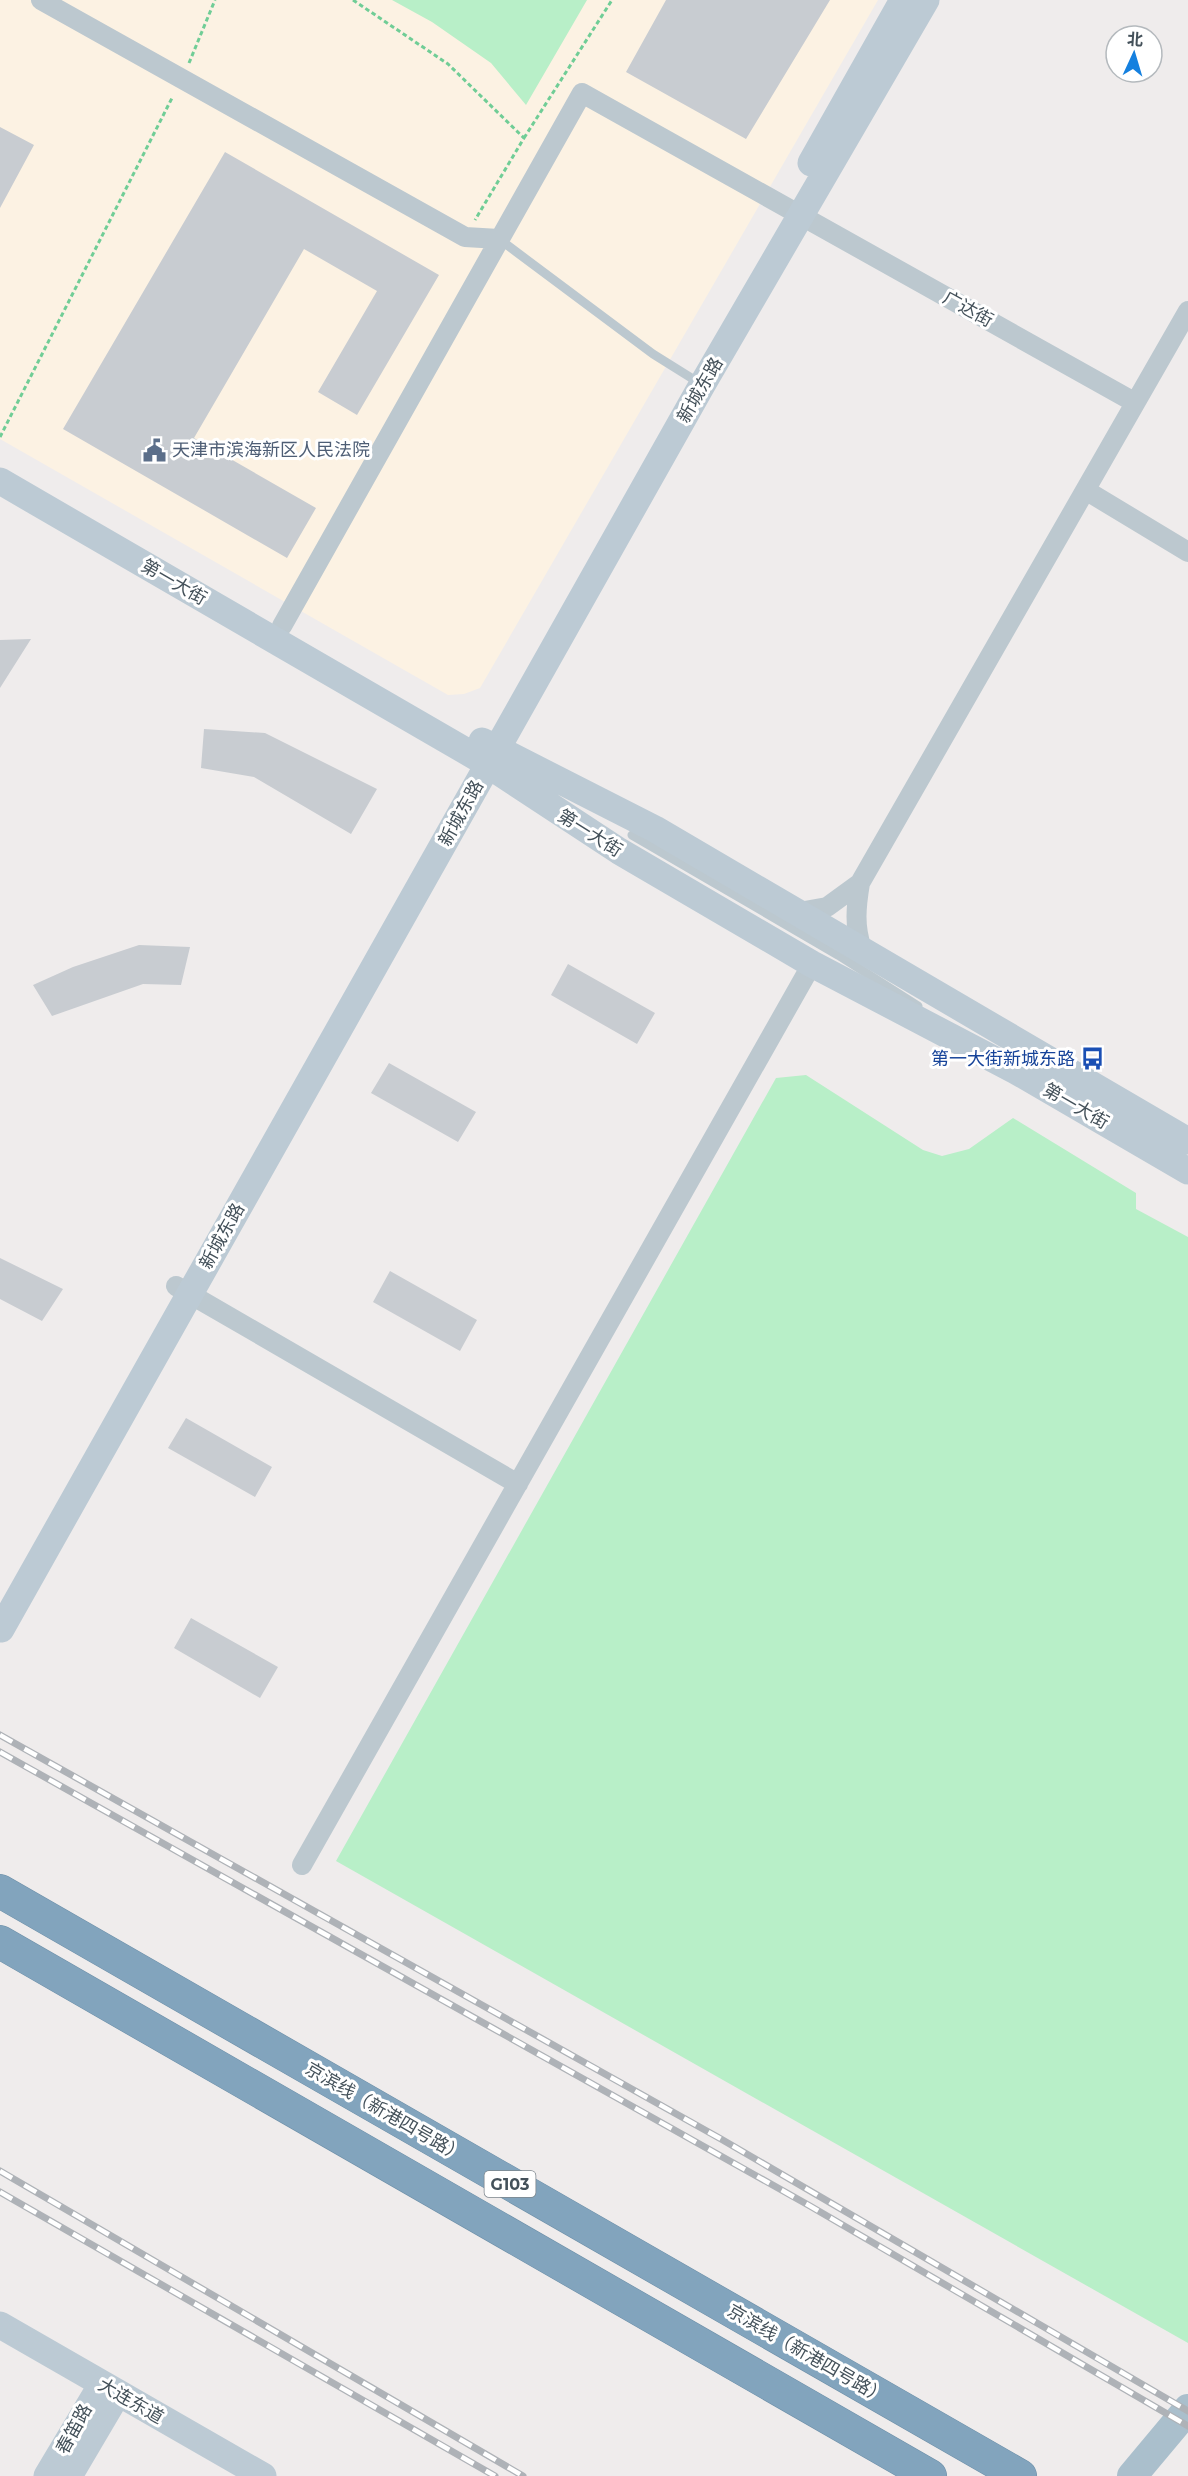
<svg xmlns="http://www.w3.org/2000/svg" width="1188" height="2476" font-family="Montserrat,'Noto Sans SC',sans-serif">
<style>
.commercial{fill:#fcf2e3}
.green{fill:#b8efc8}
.building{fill:#c8ccd1}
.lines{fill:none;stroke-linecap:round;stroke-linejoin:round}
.highway-casing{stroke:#6d8fa8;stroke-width:34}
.path{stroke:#70cd96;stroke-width:3;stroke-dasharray:4.5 3;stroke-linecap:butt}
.lane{stroke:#bcc8cf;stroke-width:9}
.street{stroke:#bcc8cf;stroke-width:20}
.secondary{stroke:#bccad4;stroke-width:27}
.primary{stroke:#aabfcc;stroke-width:30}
.highway{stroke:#82a4bd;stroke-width:33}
.rail-casing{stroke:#aeb2b7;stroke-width:7}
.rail{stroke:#fff;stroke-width:4.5;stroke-dasharray:14;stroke-linecap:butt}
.labels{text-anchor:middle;stroke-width:6;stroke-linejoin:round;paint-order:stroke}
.shield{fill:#fff;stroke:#7c858c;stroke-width:1.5}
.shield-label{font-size:16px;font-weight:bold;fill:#44515a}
.street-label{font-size:18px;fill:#44515a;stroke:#fff}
.service-label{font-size:18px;fill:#4e5e75;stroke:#fff;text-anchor:start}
.transit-label{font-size:18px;fill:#164399;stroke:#fff;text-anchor:end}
</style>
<rect width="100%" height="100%" fill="#efecec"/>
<path class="commercial" d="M 0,0 L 878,0 L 480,688 L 464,694 L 448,695 L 0,439 Z"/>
<path class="green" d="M 392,0 L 587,0 L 526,105 L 491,63 L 432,22 Z
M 806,1075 L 923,1150 L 942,1156 L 969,1149 L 1013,1118 L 1136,1193 L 1136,1209 L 1188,1237 L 1188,2343 L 336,1861 L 776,1078 Z"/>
<path class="building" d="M 666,0 L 830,0 L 746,139 L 626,72 Z
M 0,127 L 34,145 L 0,208 Z
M 225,152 L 439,275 L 357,415 L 318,392 L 377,291 L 304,249 L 194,438 L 316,508 L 287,558 L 63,429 Z
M 31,639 L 0,688 L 0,640 Z
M 204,729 L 265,733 L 377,789 L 351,834 L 254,777 L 201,768 Z
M 139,945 L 190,947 L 181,985 L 143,984 L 52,1016 L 33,985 L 73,967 Z
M 568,964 L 655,1013 L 637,1044 L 551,995 Z
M 389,1063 L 476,1112 L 458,1142 L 371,1093 Z
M 0,1258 L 63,1289 L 42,1321 L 0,1299 Z
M 390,1271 L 477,1320 L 460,1351 L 373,1302 Z
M 186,1418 L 272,1467 L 255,1497 L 168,1448 Z
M 191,1618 L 278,1667 L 260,1698 L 174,1648 Z"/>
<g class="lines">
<defs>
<path id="highway" d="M 0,1891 L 1020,2476
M 0,1942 L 930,2476"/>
</defs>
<use href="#highway" class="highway-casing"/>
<path class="path" d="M 353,0 L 448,64 L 524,138 L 475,220
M 189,63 L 215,0
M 524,138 L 612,0
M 0,437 L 173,96"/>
<path class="lane" d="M 499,239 L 653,354 L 701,384
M 632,835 L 838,955 L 918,1006"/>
<path class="street" d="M 41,0 L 465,237 L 499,239
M 1087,491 L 1188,552
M 282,626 L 582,93 L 1134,402
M 799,912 L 827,907 L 860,883
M 862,949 C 854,926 856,907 860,883 L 1188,311
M 176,1286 L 518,1484
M 302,1865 L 812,964"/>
<path class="secondary" d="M 811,163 L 903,0
M 0,481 L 476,757 L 619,851 L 812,964 L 1016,1071 L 1188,1171
M 482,741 L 655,829 L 1188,1141
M 1,1629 L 702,385 L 926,0
M 0,2325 L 263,2476
M 47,2476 L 102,2384
M 69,2476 L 118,2393"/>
<path class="primary" d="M 1132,2476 L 1188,2409"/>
<use href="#highway" class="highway"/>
<defs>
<path id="rail" d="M 0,1735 L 721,2139 L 1188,2411
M 0,1752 L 810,2206 L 1188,2426
M 0,2171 L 523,2476
M 0,2192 L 495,2476"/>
</defs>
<use href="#rail" class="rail-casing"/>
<use href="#rail" class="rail"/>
</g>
<defs>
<symbol id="civic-bare" viewBox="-9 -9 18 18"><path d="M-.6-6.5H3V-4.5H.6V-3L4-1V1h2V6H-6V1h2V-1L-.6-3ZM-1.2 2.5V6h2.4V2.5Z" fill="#5c6f8a" stroke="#fff" stroke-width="2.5" paint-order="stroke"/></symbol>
<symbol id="bus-bare" viewBox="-9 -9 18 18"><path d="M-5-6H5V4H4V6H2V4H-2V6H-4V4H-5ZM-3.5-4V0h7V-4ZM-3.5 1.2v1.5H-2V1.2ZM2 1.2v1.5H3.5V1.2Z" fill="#1a4fb4" stroke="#fff" stroke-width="2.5" paint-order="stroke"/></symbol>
</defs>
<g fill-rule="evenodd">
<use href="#civic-bare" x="138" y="434" width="33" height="33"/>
<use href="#bus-bare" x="1076" y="1042" width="33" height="33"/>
</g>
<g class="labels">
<rect class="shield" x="484.5" y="2171" width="51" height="26" rx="4.5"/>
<g class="shield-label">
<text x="510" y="2190">G103</text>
</g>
<g class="street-label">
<text transform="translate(968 309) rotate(29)" y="6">广达街</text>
<text transform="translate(700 390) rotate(-60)" y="6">新城东路</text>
<text transform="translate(174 582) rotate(30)" y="6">第一大街</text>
<text transform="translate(461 813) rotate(-61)" y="6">新城东路</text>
<text transform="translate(590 833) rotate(32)" y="6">第一大街</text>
<text transform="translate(1076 1106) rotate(30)" y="6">第一大街</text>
<text transform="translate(222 1236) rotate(-61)" y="6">新城东路</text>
<text transform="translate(385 2112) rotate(30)" y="6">京滨线（新港四号路）</text>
<text transform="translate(807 2354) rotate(30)" y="6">京滨线（新港四号路）</text>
<text transform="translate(131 2401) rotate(30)" y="6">大连东道</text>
<text transform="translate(74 2429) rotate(-61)" y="6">春笛路</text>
</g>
<g class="service-label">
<text x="172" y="456">天津市滨海新区人民法院</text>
</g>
<g class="transit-label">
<text x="1075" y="1065">第一大街新城东路</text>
</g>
</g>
<g transform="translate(1134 54) rotate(4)"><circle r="28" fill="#ffffff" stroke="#b4b9bd" stroke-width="1.5"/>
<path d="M0-4.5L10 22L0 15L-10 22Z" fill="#1580df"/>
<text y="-9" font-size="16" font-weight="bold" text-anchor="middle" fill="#44515a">北</text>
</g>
</svg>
